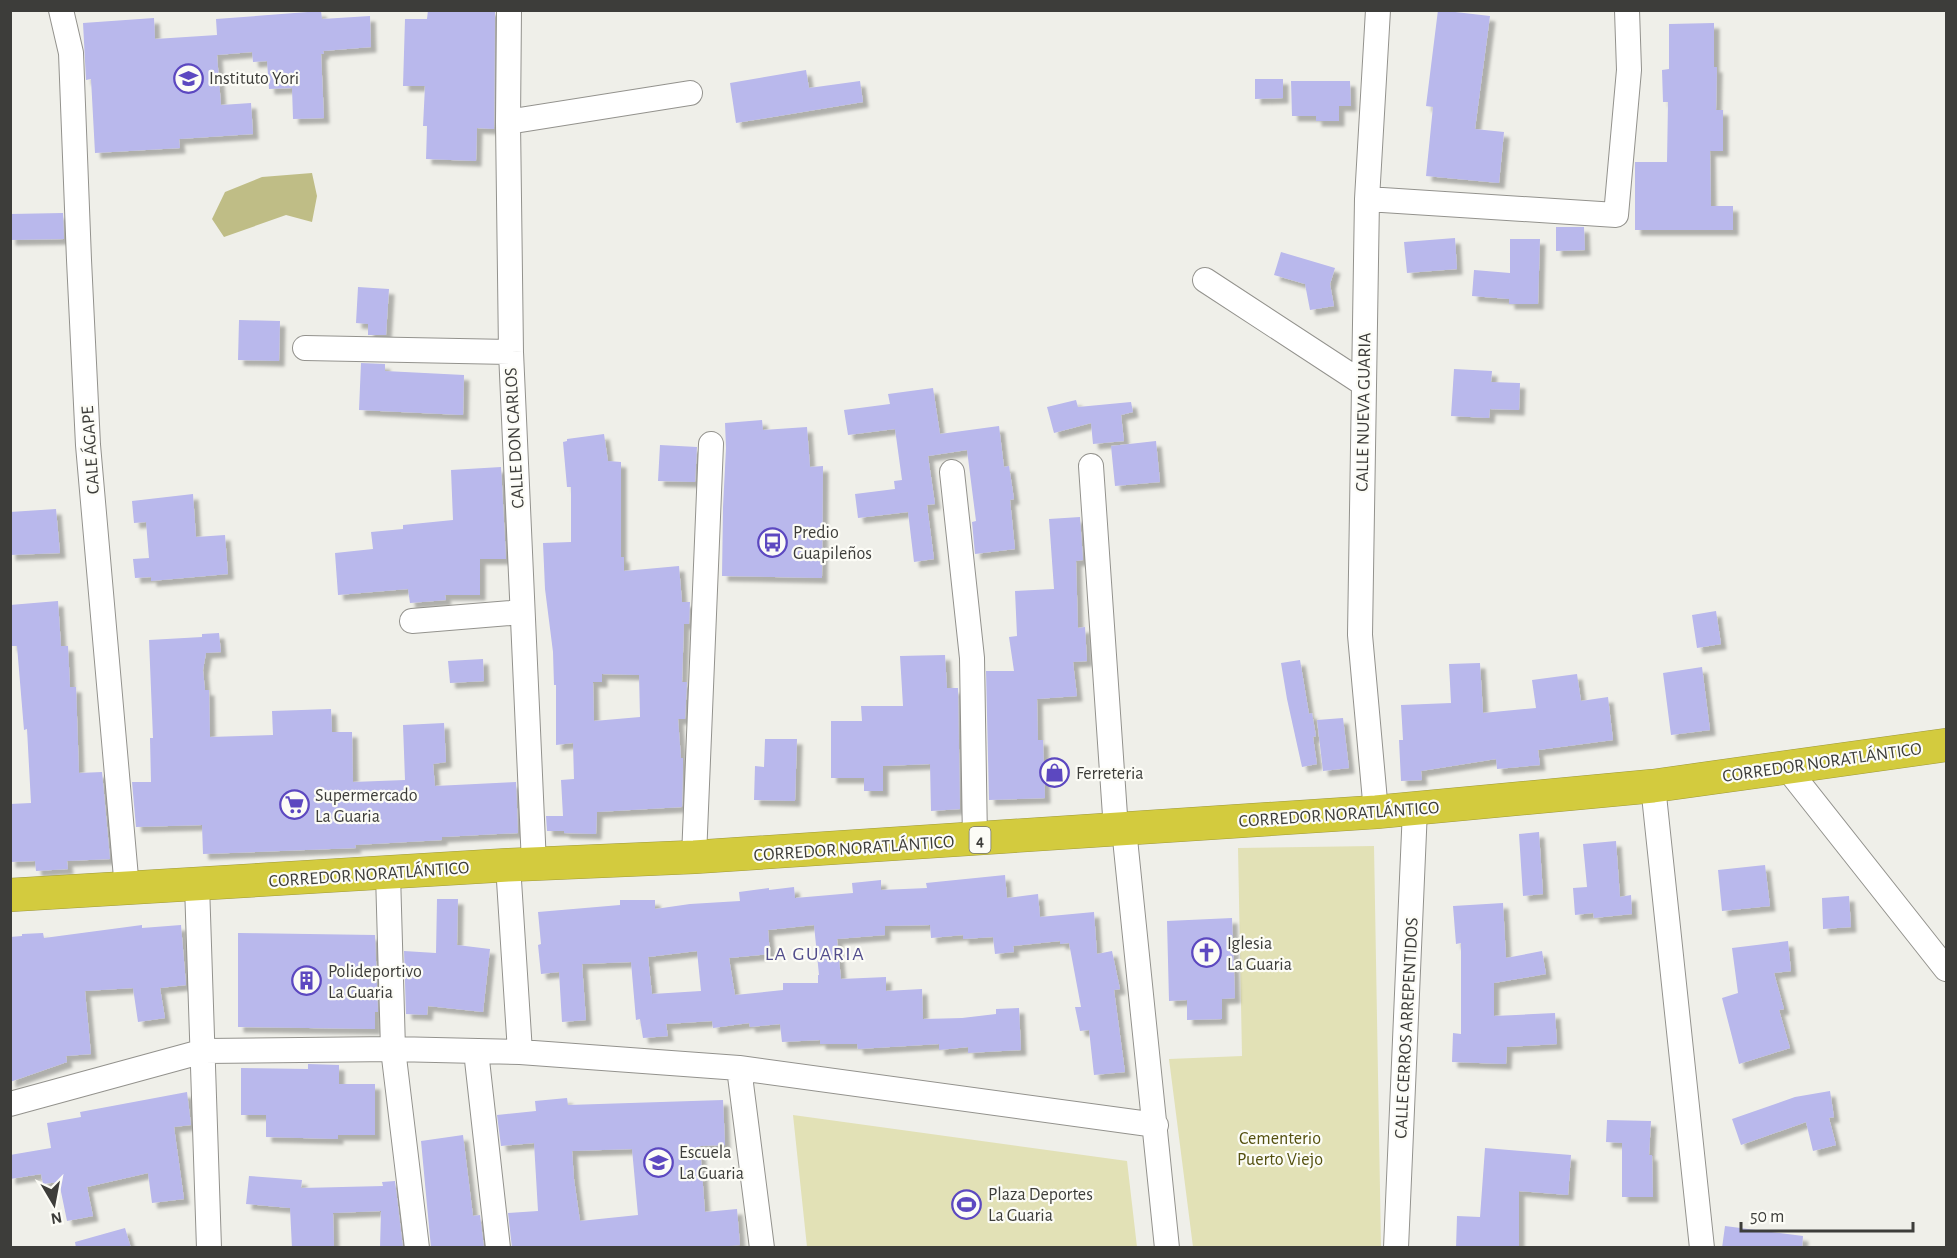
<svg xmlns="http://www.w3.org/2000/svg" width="1957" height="1258" font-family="'Alegreya Sans',sans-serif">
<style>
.green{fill:#e2e1b6}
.water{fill:#bfbd86}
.building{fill:#b9b8ec;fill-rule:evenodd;filter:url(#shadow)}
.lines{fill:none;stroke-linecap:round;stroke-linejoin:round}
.minor-casing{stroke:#93928d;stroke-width:26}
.highway-casing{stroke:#9e993d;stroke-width:34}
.minor{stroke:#fff;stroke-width:24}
.highway{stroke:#d3cb3e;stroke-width:33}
.labels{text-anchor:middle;stroke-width:4.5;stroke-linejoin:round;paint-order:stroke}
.shield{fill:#fcfcf6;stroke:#767672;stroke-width:1.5}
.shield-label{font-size:16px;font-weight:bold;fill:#3d3d3a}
.poi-label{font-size:18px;fill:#3d3d3a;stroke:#fcfcf6;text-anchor:start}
.street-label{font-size:18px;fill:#3d3d3a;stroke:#fcfcf6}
.park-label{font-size:18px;fill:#54500f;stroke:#fcfcf6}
.neighbourhood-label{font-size:20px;letter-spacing:1.5px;fill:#524d8c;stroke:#fcfcf6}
</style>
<defs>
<filter id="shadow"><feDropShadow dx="5.5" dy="5.5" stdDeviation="1.5" flood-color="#0004"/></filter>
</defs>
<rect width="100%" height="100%" fill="#efefe9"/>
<path class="green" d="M 1374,846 L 1381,1247 L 1193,1247 L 1169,1059 L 1242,1056 L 1238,848 Z
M 793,1115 L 1127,1161 L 1137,1247 L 807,1247 Z"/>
<path class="water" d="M 312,173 L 317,196 L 312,222 L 286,215 L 224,237 L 212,219 L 225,192 L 262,177 Z"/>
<path class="building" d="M 428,10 L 495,10 L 494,129 L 477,128 L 476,161 L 426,159 L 427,126 L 423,126 L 425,86 L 403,86 L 405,19 L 427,19 Z
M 1438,10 L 1490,16 L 1475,129 L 1504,132 L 1499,183 L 1426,176 L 1433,107 L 1426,106 Z
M 321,11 L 322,19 L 370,16 L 371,47 L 323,51 L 324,54 L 321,54 L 324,118 L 293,119 L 292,88 L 269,89 L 267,61 L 253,62 L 252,52 L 217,55 L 221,105 L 251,103 L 253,134 L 179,139 L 180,148 L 95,153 L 91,79 L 86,80 L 83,23 L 154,18 L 155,39 L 217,35 L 216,19 Z
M 1714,23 L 1714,67 L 1717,67 L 1716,110 L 1723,110 L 1723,151 L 1710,151 L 1711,206 L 1733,206 L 1733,230 L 1635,230 L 1635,162 L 1667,162 L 1668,102 L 1663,102 L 1662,70 L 1669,69 L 1669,24 Z
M 806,70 L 809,88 L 860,81 L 863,102 L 736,123 L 730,83 Z
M 1255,79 L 1283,79 L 1283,98 L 1255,99 Z
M 1291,81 L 1350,81 L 1351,106 L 1339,106 L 1339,121 L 1316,121 L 1316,116 L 1292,116 Z
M 63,213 L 64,239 L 10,240 L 10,214 Z
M 1556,227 L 1584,227 L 1585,250 L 1556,251 Z
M 1455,238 L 1457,269 L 1407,273 L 1404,242 Z
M 1510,239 L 1540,239 L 1538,304 L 1509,304 L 1509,299 L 1472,296 L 1474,270 L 1510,273 Z
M 1281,252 L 1335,268 L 1330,284 L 1334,306 L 1310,310 L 1305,284 L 1274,275 Z
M 358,287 L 389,289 L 386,335 L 368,335 L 368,324 L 356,323 Z
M 239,320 L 280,321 L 279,361 L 238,360 Z
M 361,363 L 385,364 L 385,371 L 464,375 L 463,415 L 359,410 Z
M 1454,369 L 1492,371 L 1491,382 L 1520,383 L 1519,410 L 1490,409 L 1489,418 L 1451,416 Z
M 933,388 L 940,434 L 999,426 L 1004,467 L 1009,466 L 1014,499 L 1010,500 L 1015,549 L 975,554 L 972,522 L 976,521 L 967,450 L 928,456 L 935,504 L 927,505 L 934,559 L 914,562 L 908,512 L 858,518 L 855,494 L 895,489 L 894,481 L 902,480 L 895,429 L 848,435 L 844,410 L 890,404 L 888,394 Z
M 1076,400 L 1078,407 L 1131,402 L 1133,412 L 1121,415 L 1124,441 L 1093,444 L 1091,423 L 1054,433 L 1047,407 Z
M 762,420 L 763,430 L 807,427 L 810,467 L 823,466 L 822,578 L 722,576 L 723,507 L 726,448 L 725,423 Z
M 604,434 L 608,461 L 621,462 L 621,557 L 624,557 L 624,571 L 679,566 L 682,602 L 690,602 L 689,624 L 684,624 L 682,682 L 687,682 L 685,719 L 678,719 L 681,758 L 683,758 L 683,767 L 682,807 L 597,812 L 596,834 L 564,833 L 564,831 L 547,831 L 546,816 L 563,816 L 561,780 L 574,779 L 573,743 L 556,745 L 556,685 L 554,685 L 553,652 L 545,589 L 543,543 L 571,542 L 571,487 L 567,487 L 563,442 L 567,441 L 567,439 ZM 602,674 L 639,675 L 640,717 L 594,721 L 593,682 L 602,682 Z
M 1156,441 L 1160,482 L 1115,486 L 1111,446 Z
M 660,445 L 697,447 L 695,482 L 658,481 Z
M 501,467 L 506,559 L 480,559 L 480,595 L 445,595 L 446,600 L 410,603 L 408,589 L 338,595 L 335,553 L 373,549 L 371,532 L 403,529 L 403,525 L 453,520 L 451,470 Z
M 193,494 L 196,537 L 225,535 L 228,574 L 151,581 L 151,577 L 135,578 L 133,559 L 149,558 L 146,522 L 134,523 L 132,501 Z
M 56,509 L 60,553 L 10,555 L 10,512 Z
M 1080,517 L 1083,560 L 1076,561 L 1078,628 L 1085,627 L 1087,661 L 1073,662 L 1077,696 L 1037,699 L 1038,740 L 1043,740 L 1045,798 L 989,800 L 986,671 L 1014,671 L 1009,637 L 1017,636 L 1015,591 L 1054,589 L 1049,519 Z
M 58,601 L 61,646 L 68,646 L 70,687 L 76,687 L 79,773 L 102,772 L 110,859 L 67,861 L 68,869 L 36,871 L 35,861 L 10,862 L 10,804 L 31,803 L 27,729 L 24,730 L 17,646 L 12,646 L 10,605 Z
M 1716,611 L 1721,644 L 1697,648 L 1692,615 Z
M 219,633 L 221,652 L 206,653 L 203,670 L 205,690 L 209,690 L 210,737 L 273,735 L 272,711 L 331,709 L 332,732 L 352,732 L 353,782 L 405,780 L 403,725 L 444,723 L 446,762 L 433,764 L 435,786 L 516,782 L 518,833 L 442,837 L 442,840 L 355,845 L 356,848 L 203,854 L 202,825 L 136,827 L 132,782 L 151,782 L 150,738 L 153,738 L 149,640 L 202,637 L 202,634 Z
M 945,655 L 947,688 L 958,688 L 960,809 L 931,811 L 930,764 L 883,766 L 883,791 L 864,791 L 864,778 L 831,778 L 831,721 L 862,721 L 861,706 L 903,706 L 900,656 Z
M 483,659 L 484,681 L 450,683 L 448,661 Z
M 1300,660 L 1309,714 L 1312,713 L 1316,736 L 1313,737 L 1317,764 L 1302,767 L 1287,699 L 1281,663 Z
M 1480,663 L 1483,713 L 1536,708 L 1532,680 L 1577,674 L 1581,701 L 1608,697 L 1613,740 L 1538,750 L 1540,765 L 1497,769 L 1496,759 L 1421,771 L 1422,780 L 1401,781 L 1399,740 L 1403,740 L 1401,705 L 1451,703 L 1449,664 Z
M 1702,667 L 1710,730 L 1671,735 L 1663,673 Z
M 1343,718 L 1349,768 L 1323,771 L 1317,720 Z
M 765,739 L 797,739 L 795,801 L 754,800 L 755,766 L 764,767 Z
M 1539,832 L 1543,894 L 1523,896 L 1519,834 Z
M 1616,841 L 1620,897 L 1631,895 L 1632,914 L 1594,918 L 1593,913 L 1575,915 L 1573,888 L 1587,887 L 1583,844 Z
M 1765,865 L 1770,906 L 1722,911 L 1718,870 Z
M 1005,875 L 1007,898 L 1038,894 L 1040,917 L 1094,912 L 1097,954 L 1112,951 L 1120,989 L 1114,990 L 1125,1072 L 1094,1075 L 1089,1030 L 1080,1031 L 1075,1007 L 1081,1007 L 1069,943 L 1060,944 L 1060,941 L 1013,946 L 1014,952 L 995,954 L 993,937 L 963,939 L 963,935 L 931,938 L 930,925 L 885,926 L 885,935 L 837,939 L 841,979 L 886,977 L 886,991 L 922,989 L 923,1019 L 962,1018 L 996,1014 L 996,1009 L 1019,1008 L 1021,1050 L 968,1053 L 968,1047 L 939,1050 L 939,1044 L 858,1049 L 857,1044 L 820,1044 L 820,1040 L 782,1042 L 780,1024 L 750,1027 L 749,1023 L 713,1028 L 712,1021 L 666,1024 L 668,1036 L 643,1038 L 640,1019 L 636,1020 L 631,962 L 582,964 L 586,1020 L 562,1022 L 559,972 L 541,974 L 538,945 L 541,944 L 538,912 L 620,905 L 620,900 L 655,900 L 655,909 L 690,904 L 740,901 L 739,892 L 769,888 L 769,890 L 794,887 L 795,898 L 853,893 L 852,883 L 881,880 L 881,890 L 927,888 L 926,883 ZM 814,925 L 819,975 L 818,975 L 818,983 L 783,983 L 783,990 L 735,995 L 729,958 L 770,954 L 768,930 ZM 697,951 L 701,991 L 652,994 L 648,957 Z
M 1849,896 L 1851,927 L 1823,929 L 1822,898 Z
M 437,899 L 458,899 L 457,945 L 490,949 L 483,1012 L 428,1006 L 427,1015 L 406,1014 L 404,951 L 436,953 Z
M 1503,903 L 1506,958 L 1542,951 L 1546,974 L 1494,983 L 1494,1016 L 1555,1013 L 1557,1044 L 1507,1047 L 1506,1064 L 1452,1062 L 1453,1033 L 1461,1034 L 1461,943 L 1456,944 L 1453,906 Z
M 1232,918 L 1235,998 L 1222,999 L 1222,1019 L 1187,1020 L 1187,1000 L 1169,1001 L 1167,921 Z
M 142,925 L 142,928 L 181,925 L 186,985 L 160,988 L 165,1018 L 138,1022 L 133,988 L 85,991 L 91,1054 L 66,1056 L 67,1062 L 10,1082 L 10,937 L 22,936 L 22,934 L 43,933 L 44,938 Z
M 238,933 L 375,935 L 378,1012 L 375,1012 L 375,1029 L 238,1027 Z
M 1788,941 L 1791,971 L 1774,973 L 1784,1009 L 1779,1010 L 1790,1048 L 1739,1064 L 1722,998 L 1738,993 L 1732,948 Z
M 308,1064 L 339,1065 L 339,1084 L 375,1084 L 375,1135 L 338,1135 L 338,1139 L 266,1137 L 266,1115 L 241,1115 L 241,1068 L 308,1069 Z
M 1830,1091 L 1834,1117 L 1829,1118 L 1836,1145 L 1813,1151 L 1806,1122 L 1741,1145 L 1732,1119 L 1795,1097 Z
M 187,1092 L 191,1125 L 174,1127 L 184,1199 L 152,1203 L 148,1173 L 87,1187 L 93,1216 L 67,1221 L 59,1182 L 43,1184 L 41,1174 L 10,1179 L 10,1155 L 51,1148 L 47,1123 L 81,1117 L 80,1112 Z
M 567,1098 L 568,1105 L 723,1100 L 725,1145 L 700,1146 L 705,1212 L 737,1209 L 740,1245 L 708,1248 L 512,1248 L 508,1213 L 538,1211 L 534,1143 L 501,1146 L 497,1115 L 536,1111 L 535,1101 ZM 632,1149 L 638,1215 L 580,1221 L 574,1179 L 572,1151 Z
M 1607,1120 L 1651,1121 L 1649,1155 L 1652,1155 L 1653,1197 L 1622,1197 L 1622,1143 L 1606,1142 Z
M 463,1135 L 473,1216 L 480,1215 L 484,1248 L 431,1248 L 421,1141 Z
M 1485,1148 L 1571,1155 L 1568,1195 L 1519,1191 L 1519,1248 L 1456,1248 L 1457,1216 L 1480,1217 Z
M 249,1176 L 302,1180 L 301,1188 L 383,1186 L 382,1182 L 395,1181 L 403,1248 L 380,1248 L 381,1211 L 333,1213 L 334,1246 L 292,1248 L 290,1208 L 246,1204 Z
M 1725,1226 L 1803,1236 L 1802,1248 L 1722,1248 Z
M 125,1228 L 131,1248 L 76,1248 L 75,1242 Z"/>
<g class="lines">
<defs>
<path id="minor" d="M 61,10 L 71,53 L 79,260 L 88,445 L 127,889
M 509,10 L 508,122 L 511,352 L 534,864
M 508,122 L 690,93
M 1367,199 L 1616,215 L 1629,70 L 1627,10
M 1205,280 L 1364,384
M 305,348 L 511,352
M 1091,466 L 1116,830
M 952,472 L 972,658 L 975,840
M 412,621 L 522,612
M 1787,768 L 1946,969
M 1653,786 L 1702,1248
M 1376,812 L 1360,635 L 1367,199 L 1378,10
M 1124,829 L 1167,1248
M 694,857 L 711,444
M 508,865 L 520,1052
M 388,874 L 393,1049 L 417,1248
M 197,885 L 209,1248
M 476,1051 L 498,1248
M 739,1068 L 762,1248
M 10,1104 L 204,1051 L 393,1049 L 520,1052 L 739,1068 L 1156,1125
M 1396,1248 L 1415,809"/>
<path id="highway" d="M 10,895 L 508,865 L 694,857 L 1376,812 L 1653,786 L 1946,745"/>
</defs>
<use href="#minor" class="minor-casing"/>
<use href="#highway" class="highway-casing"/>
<use href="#minor" class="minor"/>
<use href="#highway" class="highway"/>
</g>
<defs>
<symbol id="school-ring" viewBox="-11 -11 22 22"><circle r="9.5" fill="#fcfcf6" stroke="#5c48c0" stroke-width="1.5"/><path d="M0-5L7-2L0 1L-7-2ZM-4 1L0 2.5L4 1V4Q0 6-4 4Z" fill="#5c48c0"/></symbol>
<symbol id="bus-ring" viewBox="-11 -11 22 22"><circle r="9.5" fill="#fcfcf6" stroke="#5c48c0" stroke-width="1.5"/><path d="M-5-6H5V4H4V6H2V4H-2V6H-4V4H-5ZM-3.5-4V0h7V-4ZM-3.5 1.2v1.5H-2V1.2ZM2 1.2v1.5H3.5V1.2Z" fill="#5c48c0"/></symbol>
<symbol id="shop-ring" viewBox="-11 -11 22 22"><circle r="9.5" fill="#fcfcf6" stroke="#5c48c0" stroke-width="1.5"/><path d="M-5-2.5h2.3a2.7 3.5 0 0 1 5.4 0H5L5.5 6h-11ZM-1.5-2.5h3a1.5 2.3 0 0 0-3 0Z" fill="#5c48c0"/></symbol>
<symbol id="supermarket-ring" viewBox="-11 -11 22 22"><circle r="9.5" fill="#fcfcf6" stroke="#5c48c0" stroke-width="1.5"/><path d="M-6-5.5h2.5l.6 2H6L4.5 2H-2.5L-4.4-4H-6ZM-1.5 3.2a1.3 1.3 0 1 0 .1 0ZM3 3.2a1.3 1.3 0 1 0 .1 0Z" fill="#5c48c0"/></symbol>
<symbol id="church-ring" viewBox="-11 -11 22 22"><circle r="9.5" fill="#fcfcf6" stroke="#5c48c0" stroke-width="1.5"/><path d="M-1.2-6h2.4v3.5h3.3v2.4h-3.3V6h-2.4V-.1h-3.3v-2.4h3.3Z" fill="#5c48c0"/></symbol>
<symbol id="building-ring" viewBox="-11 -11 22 22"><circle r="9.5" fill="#fcfcf6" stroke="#5c48c0" stroke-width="1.5"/><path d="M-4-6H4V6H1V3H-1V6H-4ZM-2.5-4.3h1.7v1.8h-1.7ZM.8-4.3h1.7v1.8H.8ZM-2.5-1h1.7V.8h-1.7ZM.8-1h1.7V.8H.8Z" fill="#5c48c0"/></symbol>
<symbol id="stadium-ring" viewBox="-11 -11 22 22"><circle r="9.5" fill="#fcfcf6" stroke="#5c48c0" stroke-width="1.5"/><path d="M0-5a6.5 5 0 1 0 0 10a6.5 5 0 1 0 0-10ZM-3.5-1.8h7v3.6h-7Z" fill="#5c48c0"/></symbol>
</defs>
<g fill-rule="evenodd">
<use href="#school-ring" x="172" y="62" width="33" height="33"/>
<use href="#bus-ring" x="756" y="526" width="33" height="33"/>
<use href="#shop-ring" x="1038" y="756" width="33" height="33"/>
<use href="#supermarket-ring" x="278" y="788" width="33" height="33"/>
<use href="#church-ring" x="1190" y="936" width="33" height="33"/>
<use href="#building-ring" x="290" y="964" width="33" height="33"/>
<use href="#school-ring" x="642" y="1146" width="33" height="33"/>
<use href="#stadium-ring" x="950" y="1188" width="33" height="33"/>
</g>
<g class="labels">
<rect class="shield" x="969.5" y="827" width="21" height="26" rx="4.5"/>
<g class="shield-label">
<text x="980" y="846">4</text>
</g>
<g class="poi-label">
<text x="209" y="84">Instituto Yori</text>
<text x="793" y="538">Predio<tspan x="793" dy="21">Guapileños</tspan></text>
<text x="1076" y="779">Ferreteria</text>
<text x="315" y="801">Supermercado<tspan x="315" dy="21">La Guaria</tspan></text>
<text x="1227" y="949">Iglesia<tspan x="1227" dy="21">La Guaria</tspan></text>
<text x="328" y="977">Polideportivo<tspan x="328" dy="21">La Guaria</tspan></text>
<text x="679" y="1158">Escuela<tspan x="679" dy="21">La Guaria</tspan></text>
<text x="988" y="1200">Plaza Deportes<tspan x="988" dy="21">La Guaria</tspan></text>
</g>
<g class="street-label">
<text transform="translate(1363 412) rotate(-89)" y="6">CALLE NUEVA GUARIA</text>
<text transform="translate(514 438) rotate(-93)" y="6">CALLE DON CARLOS</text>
<text transform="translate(90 450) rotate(-94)" y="6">CALE ÁGAPE</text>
<text transform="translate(1822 762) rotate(-8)" y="6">CORREDOR NORATLÁNTICO</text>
<text transform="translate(1339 814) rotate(-4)" y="6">CORREDOR NORATLÁNTICO</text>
<text transform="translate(854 848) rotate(-4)" y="6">CORREDOR NORATLÁNTICO</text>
<text transform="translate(369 874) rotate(-4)" y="6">CORREDOR NORATLÁNTICO</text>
<text transform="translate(1406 1028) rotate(-87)" y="6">CALLE CERROS ARREPENTIDOS</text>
</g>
<g class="park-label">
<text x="1280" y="1144">Cementerio<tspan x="1280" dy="21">Puerto Viejo</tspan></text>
</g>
<g class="neighbourhood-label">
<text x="815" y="960">LA GUARIA</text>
</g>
</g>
<rect width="1957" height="1258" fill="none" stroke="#3d3d3a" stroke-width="24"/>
<g transform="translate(54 1204) rotate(170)" stroke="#fcfcf6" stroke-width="4.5" paint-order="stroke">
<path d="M0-4.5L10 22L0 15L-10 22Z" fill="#3d3d3a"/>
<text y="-9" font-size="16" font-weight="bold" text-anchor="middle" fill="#3d3d3a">N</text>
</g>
<path d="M1741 1222v9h172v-9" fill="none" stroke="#3d3d3a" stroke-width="3"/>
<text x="1750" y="1222" font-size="18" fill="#3d3d3a" stroke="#fcfcf6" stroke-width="4.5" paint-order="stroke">50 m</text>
</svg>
